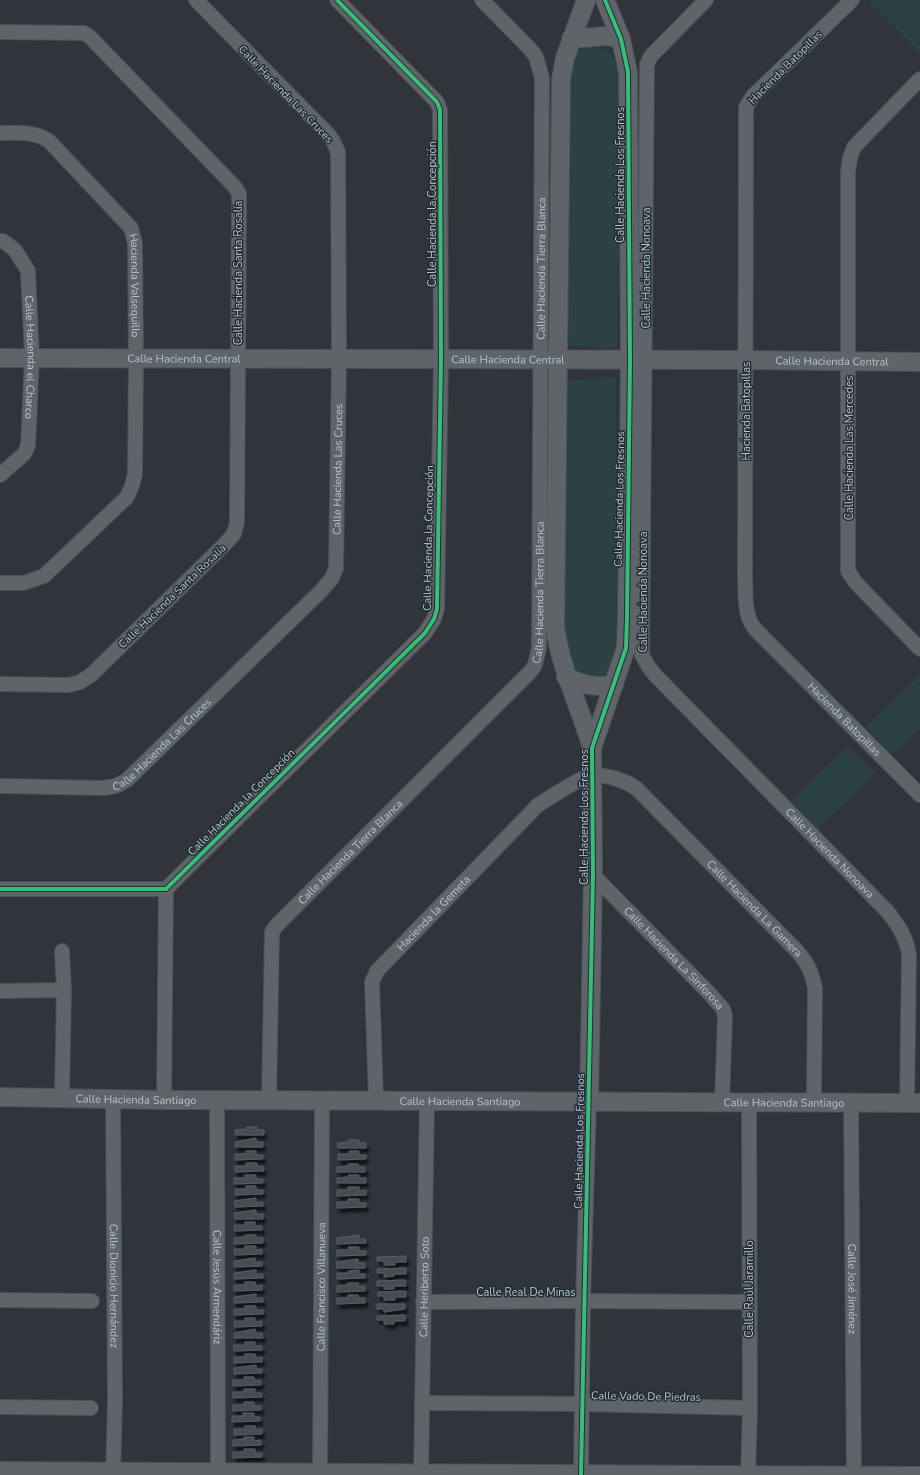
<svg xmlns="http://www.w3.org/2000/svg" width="920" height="1475" font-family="'Nunito Sans',sans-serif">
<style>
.green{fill:#2c4242}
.building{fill:#474d52;stroke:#575d63;filter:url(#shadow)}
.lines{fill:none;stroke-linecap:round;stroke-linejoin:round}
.minor-casing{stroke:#4c5156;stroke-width:16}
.tertiary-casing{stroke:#4c5156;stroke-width:20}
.minor{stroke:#5f6469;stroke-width:14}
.tertiary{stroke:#5f6469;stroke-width:18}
.cycleway-casing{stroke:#222d36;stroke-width:6}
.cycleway{stroke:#3abd76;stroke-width:4}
.labels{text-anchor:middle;stroke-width:3;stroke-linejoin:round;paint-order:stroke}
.street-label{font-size:11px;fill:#bac3cb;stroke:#222d36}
</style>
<defs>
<filter id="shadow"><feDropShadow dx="2.5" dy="4.5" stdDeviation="1" flood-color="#0009"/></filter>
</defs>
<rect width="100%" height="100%" fill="#2f353b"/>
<path class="green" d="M 873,0 L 920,0 L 920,53 L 870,2 Z
M 597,45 L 610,53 L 620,72 L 617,348 L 565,346 L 564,81 C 573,60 572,48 597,45 Z
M 616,378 L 617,635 L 615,657 L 606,680 L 569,672 L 562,655 L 565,380 Z
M 920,675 L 920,728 L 892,755 L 866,727 Z
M 848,746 L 875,773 L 817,829 L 791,801 Z"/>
<path class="building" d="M 246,1127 L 257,1127 L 257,1130 L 264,1130 L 264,1135 L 235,1135 L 235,1130 L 247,1129 Z
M 256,1138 L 256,1142 L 263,1142 L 263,1147 L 235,1147 L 235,1142 Z
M 348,1140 L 359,1140 L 359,1143 L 366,1143 L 366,1148 L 338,1148 L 337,1143 L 349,1142 Z
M 246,1151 L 256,1151 L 256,1155 L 263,1155 L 263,1159 L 235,1160 L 235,1154 L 246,1154 Z
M 349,1151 L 359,1151 L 359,1155 L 366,1155 L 366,1159 L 338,1160 L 338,1154 L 349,1154 Z
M 246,1163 L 257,1163 L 257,1166 L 263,1166 L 264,1171 L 235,1172 L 235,1166 L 246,1166 Z
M 348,1164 L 358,1164 L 359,1167 L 365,1167 L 365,1172 L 337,1172 L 337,1167 L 348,1166 Z
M 245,1175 L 256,1175 L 256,1179 L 263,1179 L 263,1183 L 234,1184 L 234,1178 L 245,1178 Z
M 348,1175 L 359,1175 L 359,1178 L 366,1178 L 366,1183 L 337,1183 L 337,1178 L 349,1177 Z
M 246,1186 L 256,1186 L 256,1190 L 263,1190 L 263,1194 L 235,1195 L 235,1189 L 246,1189 Z
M 348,1187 L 359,1187 L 359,1191 L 366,1190 L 366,1195 L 337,1196 L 337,1190 L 348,1190 Z
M 256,1198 L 256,1202 L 263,1202 L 263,1206 L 235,1207 L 234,1201 Z
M 348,1199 L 359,1199 L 359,1203 L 366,1203 L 366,1207 L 337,1208 L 337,1202 L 348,1202 Z
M 256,1210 L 256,1214 L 263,1214 L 263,1219 L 235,1219 L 234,1213 Z
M 245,1222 L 255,1222 L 255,1226 L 262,1226 L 262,1230 L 234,1231 L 234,1225 L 245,1225 Z
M 245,1235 L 256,1235 L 256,1238 L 263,1238 L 263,1243 L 234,1244 L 234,1238 L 245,1237 Z
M 359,1235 L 359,1239 L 365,1239 L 366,1243 L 337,1244 L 337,1238 Z
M 245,1246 L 256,1246 L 256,1250 L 262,1249 L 262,1254 L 234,1255 L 234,1249 L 245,1249 Z
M 348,1247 L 359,1247 L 359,1251 L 366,1251 L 366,1255 L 337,1256 L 337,1250 L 349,1250 Z
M 406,1256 L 406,1262 L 395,1262 L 395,1265 L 384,1265 L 384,1261 L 377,1261 L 377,1257 Z
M 255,1258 L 255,1262 L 262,1262 L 262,1266 L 234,1267 L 234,1261 Z
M 358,1259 L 358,1263 L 365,1263 L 365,1268 L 337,1268 L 336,1262 Z
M 406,1268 L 406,1274 L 394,1274 L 394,1276 L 384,1277 L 384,1273 L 377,1273 L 377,1269 Z
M 256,1270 L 256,1274 L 263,1274 L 263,1278 L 234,1279 L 234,1273 Z
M 359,1270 L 359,1274 L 365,1274 L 365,1278 L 337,1279 L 337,1273 L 348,1273 L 348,1271 Z
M 405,1280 L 406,1286 L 394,1286 L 394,1289 L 384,1289 L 384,1286 L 377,1286 L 377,1281 Z
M 245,1282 L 255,1282 L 256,1286 L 262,1285 L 262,1290 L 234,1291 L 234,1285 L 245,1285 Z
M 348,1283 L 359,1283 L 358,1286 L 365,1286 L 365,1291 L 337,1292 L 337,1286 L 348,1285 Z
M 406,1291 L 406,1297 L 395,1297 L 395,1300 L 384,1300 L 384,1296 L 378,1296 L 378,1292 Z
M 256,1294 L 256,1298 L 263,1298 L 263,1302 L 234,1303 L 234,1297 Z
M 348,1295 L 358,1295 L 358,1298 L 365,1298 L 365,1303 L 337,1304 L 337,1298 L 348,1298 Z
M 377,1304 L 405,1304 L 405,1309 L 384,1312 L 384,1309 L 377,1309 Z
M 245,1306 L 256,1306 L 256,1310 L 263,1310 L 263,1314 L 234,1315 L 234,1309 L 245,1309 Z
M 405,1315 L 405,1321 L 394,1321 L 394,1324 L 384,1324 L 384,1320 L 377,1320 L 377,1316 Z
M 245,1318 L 255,1318 L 255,1322 L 262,1321 L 262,1326 L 234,1327 L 234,1321 L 245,1321 Z
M 255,1329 L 256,1333 L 262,1333 L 263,1338 L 234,1338 L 234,1333 Z
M 245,1342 L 255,1342 L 255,1346 L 262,1346 L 262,1350 L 234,1351 L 233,1345 L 245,1345 Z
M 245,1354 L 255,1354 L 256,1358 L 262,1357 L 262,1362 L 234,1363 L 234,1357 L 245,1357 Z
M 256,1365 L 256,1369 L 262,1369 L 262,1373 L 234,1374 L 234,1368 Z
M 244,1377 L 254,1377 L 255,1381 L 261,1380 L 261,1385 L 233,1386 L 233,1380 L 244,1380 Z
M 244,1389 L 255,1389 L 255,1393 L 261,1393 L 262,1397 L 233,1398 L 233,1392 L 244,1392 Z
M 244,1402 L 254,1402 L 255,1406 L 261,1406 L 261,1410 L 233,1411 L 233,1405 L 244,1405 Z
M 243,1413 L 254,1413 L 254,1417 L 260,1417 L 260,1421 L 232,1422 L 232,1416 L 243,1416 Z
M 245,1426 L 255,1426 L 255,1429 L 262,1429 L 262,1434 L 234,1435 L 234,1429 L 245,1429 Z
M 244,1437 L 254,1437 L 254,1441 L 261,1440 L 261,1445 L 233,1446 L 233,1440 L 244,1439 Z
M 244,1449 L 255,1449 L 255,1453 L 262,1453 L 262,1457 L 233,1458 L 233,1452 L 244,1452 Z"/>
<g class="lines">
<defs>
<g id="minor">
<path id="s1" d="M 706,0 L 651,56 L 647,64 L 642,655 L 648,666 L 655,675 L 887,911 C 898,925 906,936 909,955 L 907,1103"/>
<path id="s2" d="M 852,0 L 753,96 L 746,107 L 745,576 C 746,595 743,615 756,630 L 920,795"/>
<path d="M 0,32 L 84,33 L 89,36 L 234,186 L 239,193 L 239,204 L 237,522 L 234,534 L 224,545 L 91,675 L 80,682 L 69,685 L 0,684"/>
<path d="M 920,79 L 854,147 L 850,158 L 848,172 L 848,571 L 856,583 L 920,649"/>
<path id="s3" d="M 0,133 C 17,133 34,131 49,141 L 131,228 L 135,243 L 136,359 L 135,474 L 132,486 L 127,497 L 44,576 L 24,583 L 0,583"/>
<path id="s4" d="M 0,241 L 3,241 L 15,250 L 28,271 L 32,358 L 28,446 L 24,454 L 0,475"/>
<path id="s5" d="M 0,786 L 103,788 L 116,786 L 127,780 L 321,591 L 332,578 L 336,568 L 339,360 L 338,152 L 333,141 L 328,134 L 196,0"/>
<path id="s6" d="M 593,875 L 710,994 L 723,1009 L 725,1016 L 722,1102"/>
<path d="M 0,889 L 166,889 L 425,633 L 434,619 L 437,609 L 441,360 L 440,110 L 437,102 L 337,0"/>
<path d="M 62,951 L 64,990 L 62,1097"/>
<path d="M 0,991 L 64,990"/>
<path id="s7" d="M 113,1098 L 115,1401 L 113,1475"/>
<path id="s8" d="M 217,1099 L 218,1475"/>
<path id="s9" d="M 269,1099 L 272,932 L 276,926 L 531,671 L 535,665 L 539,648 L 542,78 L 536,57 L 531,50 L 482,0"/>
<path id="s10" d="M 376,1099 L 372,982 L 377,971 L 538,805 C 548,799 582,776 592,775 C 605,774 626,781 636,788 L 798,952 C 808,964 812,973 815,988 L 814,1103"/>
<path d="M 164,1100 L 166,889"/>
<path id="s11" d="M 851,1103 L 854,1475"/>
<path d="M 0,1300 L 92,1301"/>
<path d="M 423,1302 L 583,1301 L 749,1302"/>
<path d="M 422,1403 L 583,1404 L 750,1408"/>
<path d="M 0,1407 L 91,1408"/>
<path d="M 0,1469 L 920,1474"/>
<path id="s12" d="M 320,1475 L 322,1100"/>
<path id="s13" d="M 421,1475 L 427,1100"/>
<path d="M 581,1475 L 583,1301 L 589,1101"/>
<path d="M 748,1475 L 750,1408 L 749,1102"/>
</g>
<g id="tertiary">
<path d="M 586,0 L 565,58 L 561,79 L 555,627 C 561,670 580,707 592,748"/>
<path d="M 571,39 L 606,36 L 621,39"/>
<path id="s14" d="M 0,358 L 747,360 L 920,362"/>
<path d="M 566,677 C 583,685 596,688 614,685"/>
<path id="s15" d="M 0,1097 L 164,1100 L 920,1103"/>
<path d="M 589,1101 L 593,875 L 592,748 L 626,648 L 627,617 L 630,361 L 628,72 L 621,39 L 605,0"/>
</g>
</defs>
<use href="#minor" class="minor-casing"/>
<use href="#tertiary" class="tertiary-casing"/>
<use href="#minor" class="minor"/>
<use href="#tertiary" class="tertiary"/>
<defs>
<path id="cycleway" d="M 0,889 L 166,889 L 425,633 L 434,619 L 437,609 L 441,360 L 440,110 L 437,102 L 337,0
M 581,1475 L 593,875 L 592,748 L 626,648 L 627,617 L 630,361 L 628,72 L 621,39 L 605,0"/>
</defs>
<use href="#cycleway" class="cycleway-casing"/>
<use href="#cycleway" class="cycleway"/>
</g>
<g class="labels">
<g class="street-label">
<text transform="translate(785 67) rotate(-45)" y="4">Hacienda Batopillas</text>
<text transform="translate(286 94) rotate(46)" y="4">Calle Hacienda Las Cruces</text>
<text transform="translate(620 175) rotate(-90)" y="4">Calle Hacienda Los Fresnos</text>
<text transform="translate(432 214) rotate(-90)" y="4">Calle Hacienda la Concepción</text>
<text transform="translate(646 268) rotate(-90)" y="4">Calle Hacienda Nonoava</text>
<text dy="4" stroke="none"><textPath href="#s9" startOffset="939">Calle Hacienda Tierra Blanca</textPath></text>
<text transform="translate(238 273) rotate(-90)" y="4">Calle Hacienda Santa Rosalía</text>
<text dy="4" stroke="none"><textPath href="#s3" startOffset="228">Hacienda Valsequillo</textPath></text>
<text dy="4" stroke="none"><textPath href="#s4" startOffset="129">Calle Hacienda el Charco</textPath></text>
<text dy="4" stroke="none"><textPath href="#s14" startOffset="184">Calle Hacienda Central</textPath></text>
<text dy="4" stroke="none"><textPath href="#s14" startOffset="508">Calle Hacienda Central</textPath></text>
<text dy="4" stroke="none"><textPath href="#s14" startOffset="832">Calle Hacienda Central</textPath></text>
<text transform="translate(746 411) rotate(-90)" y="4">Hacienda Batopillas</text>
<text transform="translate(849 448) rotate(-90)" y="4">Calle Hacienda Las Mercedes</text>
<text dy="4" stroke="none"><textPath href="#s5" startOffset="526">Calle Hacienda Las Cruces</textPath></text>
<text transform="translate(619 499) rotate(-89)" y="4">Calle Hacienda Los Fresnos</text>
<text transform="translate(428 538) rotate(-89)" y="4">Calle Hacienda la Concepción</text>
<text dy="4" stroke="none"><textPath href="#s9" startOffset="615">Calle Hacienda Tierra Blanca</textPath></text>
<text transform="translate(643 592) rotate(-90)" y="4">Calle Hacienda Nonoava</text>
<text transform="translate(172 596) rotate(-44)" y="4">Calle Hacienda Santa Rosalía</text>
<text dy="4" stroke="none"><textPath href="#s2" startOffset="802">Hacienda Batopillas</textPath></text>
<text dy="4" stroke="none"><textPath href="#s5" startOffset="178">Calle Hacienda Las Cruces</textPath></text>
<text transform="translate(241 802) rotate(-45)" y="4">Calle Hacienda la Concepción</text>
<text transform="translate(584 817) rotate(-90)" y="4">Calle Hacienda Los Fresnos</text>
<text dy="4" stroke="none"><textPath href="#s9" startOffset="279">Calle Hacienda Tierra Blanca</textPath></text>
<text dy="4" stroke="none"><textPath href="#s1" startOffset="952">Calle Hacienda Nonoava</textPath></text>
<text dy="4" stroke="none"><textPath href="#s10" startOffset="638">Calle Hacienda La Gamera</textPath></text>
<text dy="4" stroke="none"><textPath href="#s10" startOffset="210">Hacienda la Gemeta</textPath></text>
<text dy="4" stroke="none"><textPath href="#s6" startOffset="116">Calle Hacienda La Sinforosa</textPath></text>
<text dy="4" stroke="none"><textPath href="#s15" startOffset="136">Calle Hacienda Santiago</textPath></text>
<text dy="4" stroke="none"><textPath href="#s15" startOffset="460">Calle Hacienda Santiago</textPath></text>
<text dy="4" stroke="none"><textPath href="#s15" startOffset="784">Calle Hacienda Santiago</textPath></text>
<text transform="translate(579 1141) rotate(-89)" y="4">Calle Hacienda Los Fresnos</text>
<text dy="4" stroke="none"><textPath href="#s7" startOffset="188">Calle Dionicio Hernández</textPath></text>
<text dy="4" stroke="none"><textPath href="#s8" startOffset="188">Calle Jesús Armendáriz</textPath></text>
<text dy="4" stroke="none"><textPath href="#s12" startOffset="188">Calle Francisco Villanueva</textPath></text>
<text dy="4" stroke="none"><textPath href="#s13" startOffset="188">Calle Heriberto Soto</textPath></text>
<text transform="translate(749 1289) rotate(-90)" y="4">Calle Raúl Jaramillo</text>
<text dy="4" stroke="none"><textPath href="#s11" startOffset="186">Calle José Jiménez</textPath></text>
<text x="526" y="1296">Calle Real De Minas</text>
<text transform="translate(646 1396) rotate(1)" y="4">Calle Vado De Piedras</text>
</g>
</g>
</svg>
